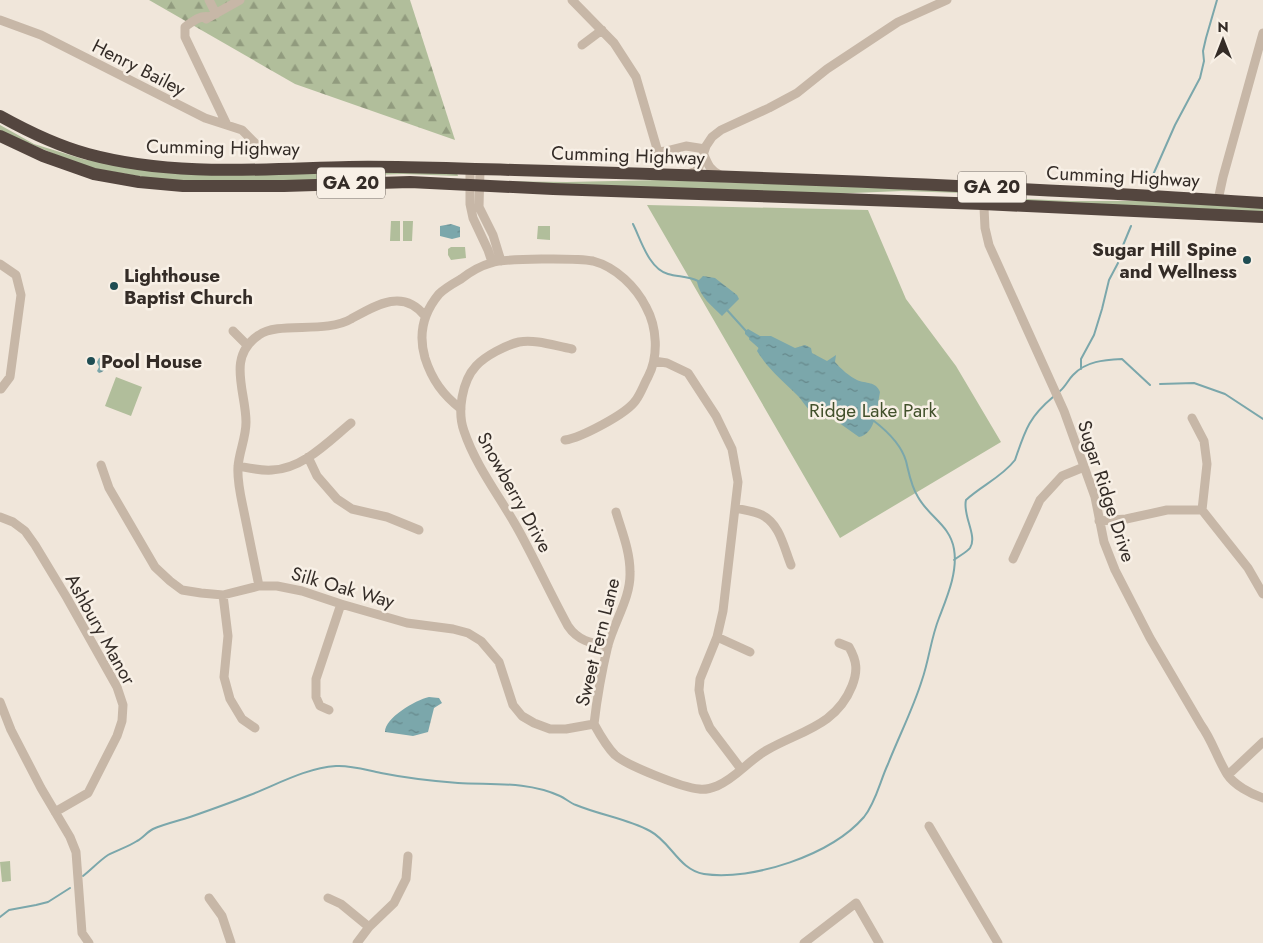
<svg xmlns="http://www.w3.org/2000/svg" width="1263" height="943" font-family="Jost,sans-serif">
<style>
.green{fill:#b1be9b}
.forest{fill:url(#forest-firs)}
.water{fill:url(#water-ripples)}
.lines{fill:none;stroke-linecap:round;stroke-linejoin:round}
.stream{stroke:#7ba7ab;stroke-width:2}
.minor{stroke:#c7b7a7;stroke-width:9}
.highway{stroke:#54463f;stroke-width:12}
.poi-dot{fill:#1f4d53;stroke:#f8f0e6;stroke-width:2}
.labels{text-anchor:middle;stroke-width:5;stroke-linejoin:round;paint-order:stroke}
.shield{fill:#f8f0e6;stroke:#6f6760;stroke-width:1}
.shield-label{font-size:18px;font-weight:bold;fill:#342c27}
.street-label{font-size:19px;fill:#342c27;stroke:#f8f0e6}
.poi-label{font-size:19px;font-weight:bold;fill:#342c27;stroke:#f8f0e6;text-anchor:start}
.park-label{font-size:19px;fill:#42512c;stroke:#f8f0e6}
</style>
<defs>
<pattern id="forest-firs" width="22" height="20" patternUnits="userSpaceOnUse" patternTransform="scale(1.25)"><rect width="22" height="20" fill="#b1be9b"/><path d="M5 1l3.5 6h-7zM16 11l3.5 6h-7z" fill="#919b7e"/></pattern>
<pattern id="water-ripples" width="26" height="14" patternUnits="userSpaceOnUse" patternTransform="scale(1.25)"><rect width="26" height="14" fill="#7ba7ab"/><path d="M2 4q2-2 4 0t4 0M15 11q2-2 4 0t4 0" fill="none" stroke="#66888b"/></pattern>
</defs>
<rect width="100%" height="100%" fill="#f0e6da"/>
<path class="green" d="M 0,125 L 34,144 L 86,160 L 457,173 L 458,176 L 403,174 L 371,175 L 286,182 L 179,183 L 85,167 L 0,131 Z
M 660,180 L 962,190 L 962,193 L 902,191 L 804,195 L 496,181 L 567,182 Z
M 1004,198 L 1071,201 L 1187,201 L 1263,206 L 1263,212 L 1003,201 Z
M 647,205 L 868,210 L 906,299 L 956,366 L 1001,442 L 840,538 Z
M 391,221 L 400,221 L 400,241 L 390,241 Z
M 403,221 L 413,221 L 412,241 L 403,241 Z
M 538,226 L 550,226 L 550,240 L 537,239 Z
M 451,247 L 465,247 L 466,258 L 451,260 L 448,255 L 448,249 Z
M 116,377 L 142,387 L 131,416 L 105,406 Z
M 10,861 L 11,881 L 2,882 L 0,862 Z"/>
<path class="forest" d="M 149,0 L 410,0 L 455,140 L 295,84 Z"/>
<path class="water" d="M 451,224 L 460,227 L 460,237 L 452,239 L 440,236 L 440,226 Z
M 703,276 L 715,278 L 737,295 L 739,299 L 722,316 C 712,306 700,297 697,282 Z
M 748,329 L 760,336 L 771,336 L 795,348 L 805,345 L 811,348 L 812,353 L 827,361 L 836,355 L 835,362 C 840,368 850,377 857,380 C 866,384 876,381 880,392 C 877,407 876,434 859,437 L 828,415 L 821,419 C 811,415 805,404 798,396 C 783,381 768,369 757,351 L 759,347 L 745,334 L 745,331 Z
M 102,357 L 105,359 L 107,367 L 102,372 L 99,373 L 97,371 L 99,367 L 97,362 L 99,358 Z
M 429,697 L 439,698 L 442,703 L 434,708 L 428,732 L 413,736 L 385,732 C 385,718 415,700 429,697 Z"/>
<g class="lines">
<path class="stream" d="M 1149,184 L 1175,125 L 1200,78 L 1204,61 L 1203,51 L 1206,38 L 1217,0
M 633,224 C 641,240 649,269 668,274 C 678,277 688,276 698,281
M 727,310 L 746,331
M 750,339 L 759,347
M 1081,369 L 1081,359 L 1094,335 L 1102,309 L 1109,280 L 1118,263 L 1119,255 L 1131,226
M 1160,384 L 1194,383 L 1225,394 L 1263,419
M 1060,391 C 1066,386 1068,380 1073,375 C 1086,361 1104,360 1122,359 L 1150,385
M 954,560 C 959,556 967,552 970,548 C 978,536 962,515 966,500 C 981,486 1002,477 1015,460 C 1025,431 1028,418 1053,397
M 83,876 C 92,869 99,861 108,855 C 117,850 128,847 137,841 C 143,838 147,832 153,829 C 164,824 178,821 190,817 C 210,810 230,803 250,795 C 278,784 306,768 336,766 C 351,765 366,770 381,773 C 406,778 432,781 458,783 C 492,785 527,781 560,796 C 565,798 570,803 576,805 C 600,815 628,819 650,831 C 671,842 679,870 704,874 C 753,881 831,855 864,817 C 876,802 880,781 888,764 C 899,736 913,709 922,680 C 929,660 931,638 939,618 C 947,597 958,572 954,549 C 950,525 929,517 918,497 C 911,486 909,473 906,461 C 901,444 887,431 874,421
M 0,917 L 9,910 L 36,905 L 48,902 L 70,888"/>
<path class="minor" d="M 209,0 L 216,14
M 572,0 L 614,43 L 636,77 L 658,152 L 666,151 L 686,146 L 705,149
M 210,17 C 200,15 193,21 185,27 L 185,37 L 227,125
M 206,19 L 240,0
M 0,20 L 41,35 L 205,118 L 242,130 L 259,147
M 582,45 L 602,30
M 704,155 C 708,165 710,170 720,175
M 470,169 L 470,204 L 473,218 L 488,250 L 492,262
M 480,170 L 479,207 L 493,235 L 501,261
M 689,174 L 696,171 L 699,167 L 706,146 L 712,137 L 721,130 L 769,108 L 797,93 L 827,69 L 898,22 L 947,0
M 983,187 L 985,228 L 989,245 L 1064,411 L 1095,497 L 1104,542 L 1115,570 L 1150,638 L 1201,725 C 1212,740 1217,758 1227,774 C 1234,785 1251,794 1263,798
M 1218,200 L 1223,177 L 1263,33
M 0,264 L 16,275 L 21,295 L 10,377 L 1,389
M 233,331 L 247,345
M 572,349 C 555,346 536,339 519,342 C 506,345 485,356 476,366 C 462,381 457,412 464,431 C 476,467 501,498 519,531 C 536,562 551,595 568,626 C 578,641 591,643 608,646
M 654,361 L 667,363 L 688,373 L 716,416 L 732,449 L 738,482 L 723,611 L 717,637 L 700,679 L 699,690 L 703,712 L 710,728 L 741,769
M 461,409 C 443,395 432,380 425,358 C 418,334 424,312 439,294 C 445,288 454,283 461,279 C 470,272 480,266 491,263 C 505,258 578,258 593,261 C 616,267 636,287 646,307 C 657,327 659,356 648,377 C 644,384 641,393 636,400 C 627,414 580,438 565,440
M 1192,418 L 1204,441 L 1207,464 L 1202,510
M 308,457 L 317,476 L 337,499 L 352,509 L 387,517 L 419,530
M 101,465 L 109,488 L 155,567 L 170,581 L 182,590 L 201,593 L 223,595 L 259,586 L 277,586 L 302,591 L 341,604 L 407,623 L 453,629 L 468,633 L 481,641 L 499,662 L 513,705 L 522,716 L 534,723 L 550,729 L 566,729 L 594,724
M 238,466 C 249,468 261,471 272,470 C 303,469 329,441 351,423
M 735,508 C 743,510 754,511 762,515 C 780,524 784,548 791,565
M 1202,510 L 1248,568 L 1263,594
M 616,512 C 622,532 630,551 630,572 C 631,597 615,620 608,645 C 602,670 597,698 594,724 C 600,735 606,746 615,755 C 626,765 683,788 699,789 C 704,790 712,788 717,786 C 736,778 749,760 767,750 C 800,731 836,726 852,686 C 858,671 857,661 849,647 L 839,643
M 0,517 L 13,522 L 25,531 L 35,545 L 67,598 L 117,687 L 123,705 L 122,721 L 117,736 L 88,793 L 55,812
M 1099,521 L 1126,519 L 1167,510 L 1202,510
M 1013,559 L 1040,500 L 1062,476 L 1084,467
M 259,586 C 254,562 249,537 244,512 C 241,497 237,482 238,467 C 239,452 246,438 246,422 C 246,391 226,357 259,335 C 278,321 326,334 351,319 C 376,305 403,288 425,316
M 223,595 L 228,636 L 224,677 L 230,699 L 242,719 L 255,728
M 717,637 L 750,652
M 0,702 L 11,730 L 41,788 L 70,837 L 76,852 L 82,933 L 89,943
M 329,710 L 320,706 L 316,697 L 316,679 L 341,604
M 1228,775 L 1263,742
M 929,826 L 998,943
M 209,898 L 222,916 L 231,943
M 328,898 L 341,904 L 369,927
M 357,943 L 369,927 L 394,903 L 406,879 L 408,856
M 804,943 L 856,903 L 879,943"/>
<path class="highway" d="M 0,116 C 27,131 58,146 88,154 C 173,177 262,169 349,167 C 404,166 460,169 515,170 C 765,177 1014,186 1263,203
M 0,136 L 43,156 L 94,174 L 139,182 L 183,186 L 284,186 L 410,182 L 553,189 L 983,204 L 1263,217"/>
</g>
<g class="poi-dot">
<circle cx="1247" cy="260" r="5"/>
<circle cx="114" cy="286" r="5"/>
<circle cx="91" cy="361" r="5"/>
</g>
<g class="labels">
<g class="shield">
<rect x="317" y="167.5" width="68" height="31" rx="4"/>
<rect x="958" y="171.5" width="68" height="31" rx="4"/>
</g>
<g class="shield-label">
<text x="351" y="189">GA 20</text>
<text x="992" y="193">GA 20</text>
</g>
<g class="street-label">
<text transform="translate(139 67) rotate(27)" y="7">Henry Bailey</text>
<text transform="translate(223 147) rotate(1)" y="7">Cumming Highway</text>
<text transform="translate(628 155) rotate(2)" y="7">Cumming Highway</text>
<text transform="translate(1123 176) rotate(3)" y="7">Cumming Highway</text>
<text transform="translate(1107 491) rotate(72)" y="7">Sugar Ridge Drive</text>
<text transform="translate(515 492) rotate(61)" y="7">Snowberry Drive</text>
<text transform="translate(343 587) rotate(16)" y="7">Silk Oak Way</text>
<text transform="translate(101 629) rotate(61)" y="7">Ashbury Manor</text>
<text transform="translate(597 642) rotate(-76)" y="7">Sweet Fern Lane</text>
</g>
<g class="poi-label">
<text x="1237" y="256" text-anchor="end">Sugar Hill Spine<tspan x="1237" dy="22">and Wellness</tspan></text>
<text x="124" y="282">Lighthouse<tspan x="124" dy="22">Baptist Church</tspan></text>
<text x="101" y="368">Pool House</text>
</g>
<g class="park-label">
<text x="873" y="417">Ridge Lake Park</text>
</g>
</g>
<g transform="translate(1223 40)" stroke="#f8f0e6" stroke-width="4" paint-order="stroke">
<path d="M0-4L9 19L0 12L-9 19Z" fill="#342c27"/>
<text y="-8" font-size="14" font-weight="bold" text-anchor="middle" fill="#342c27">N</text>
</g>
</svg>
